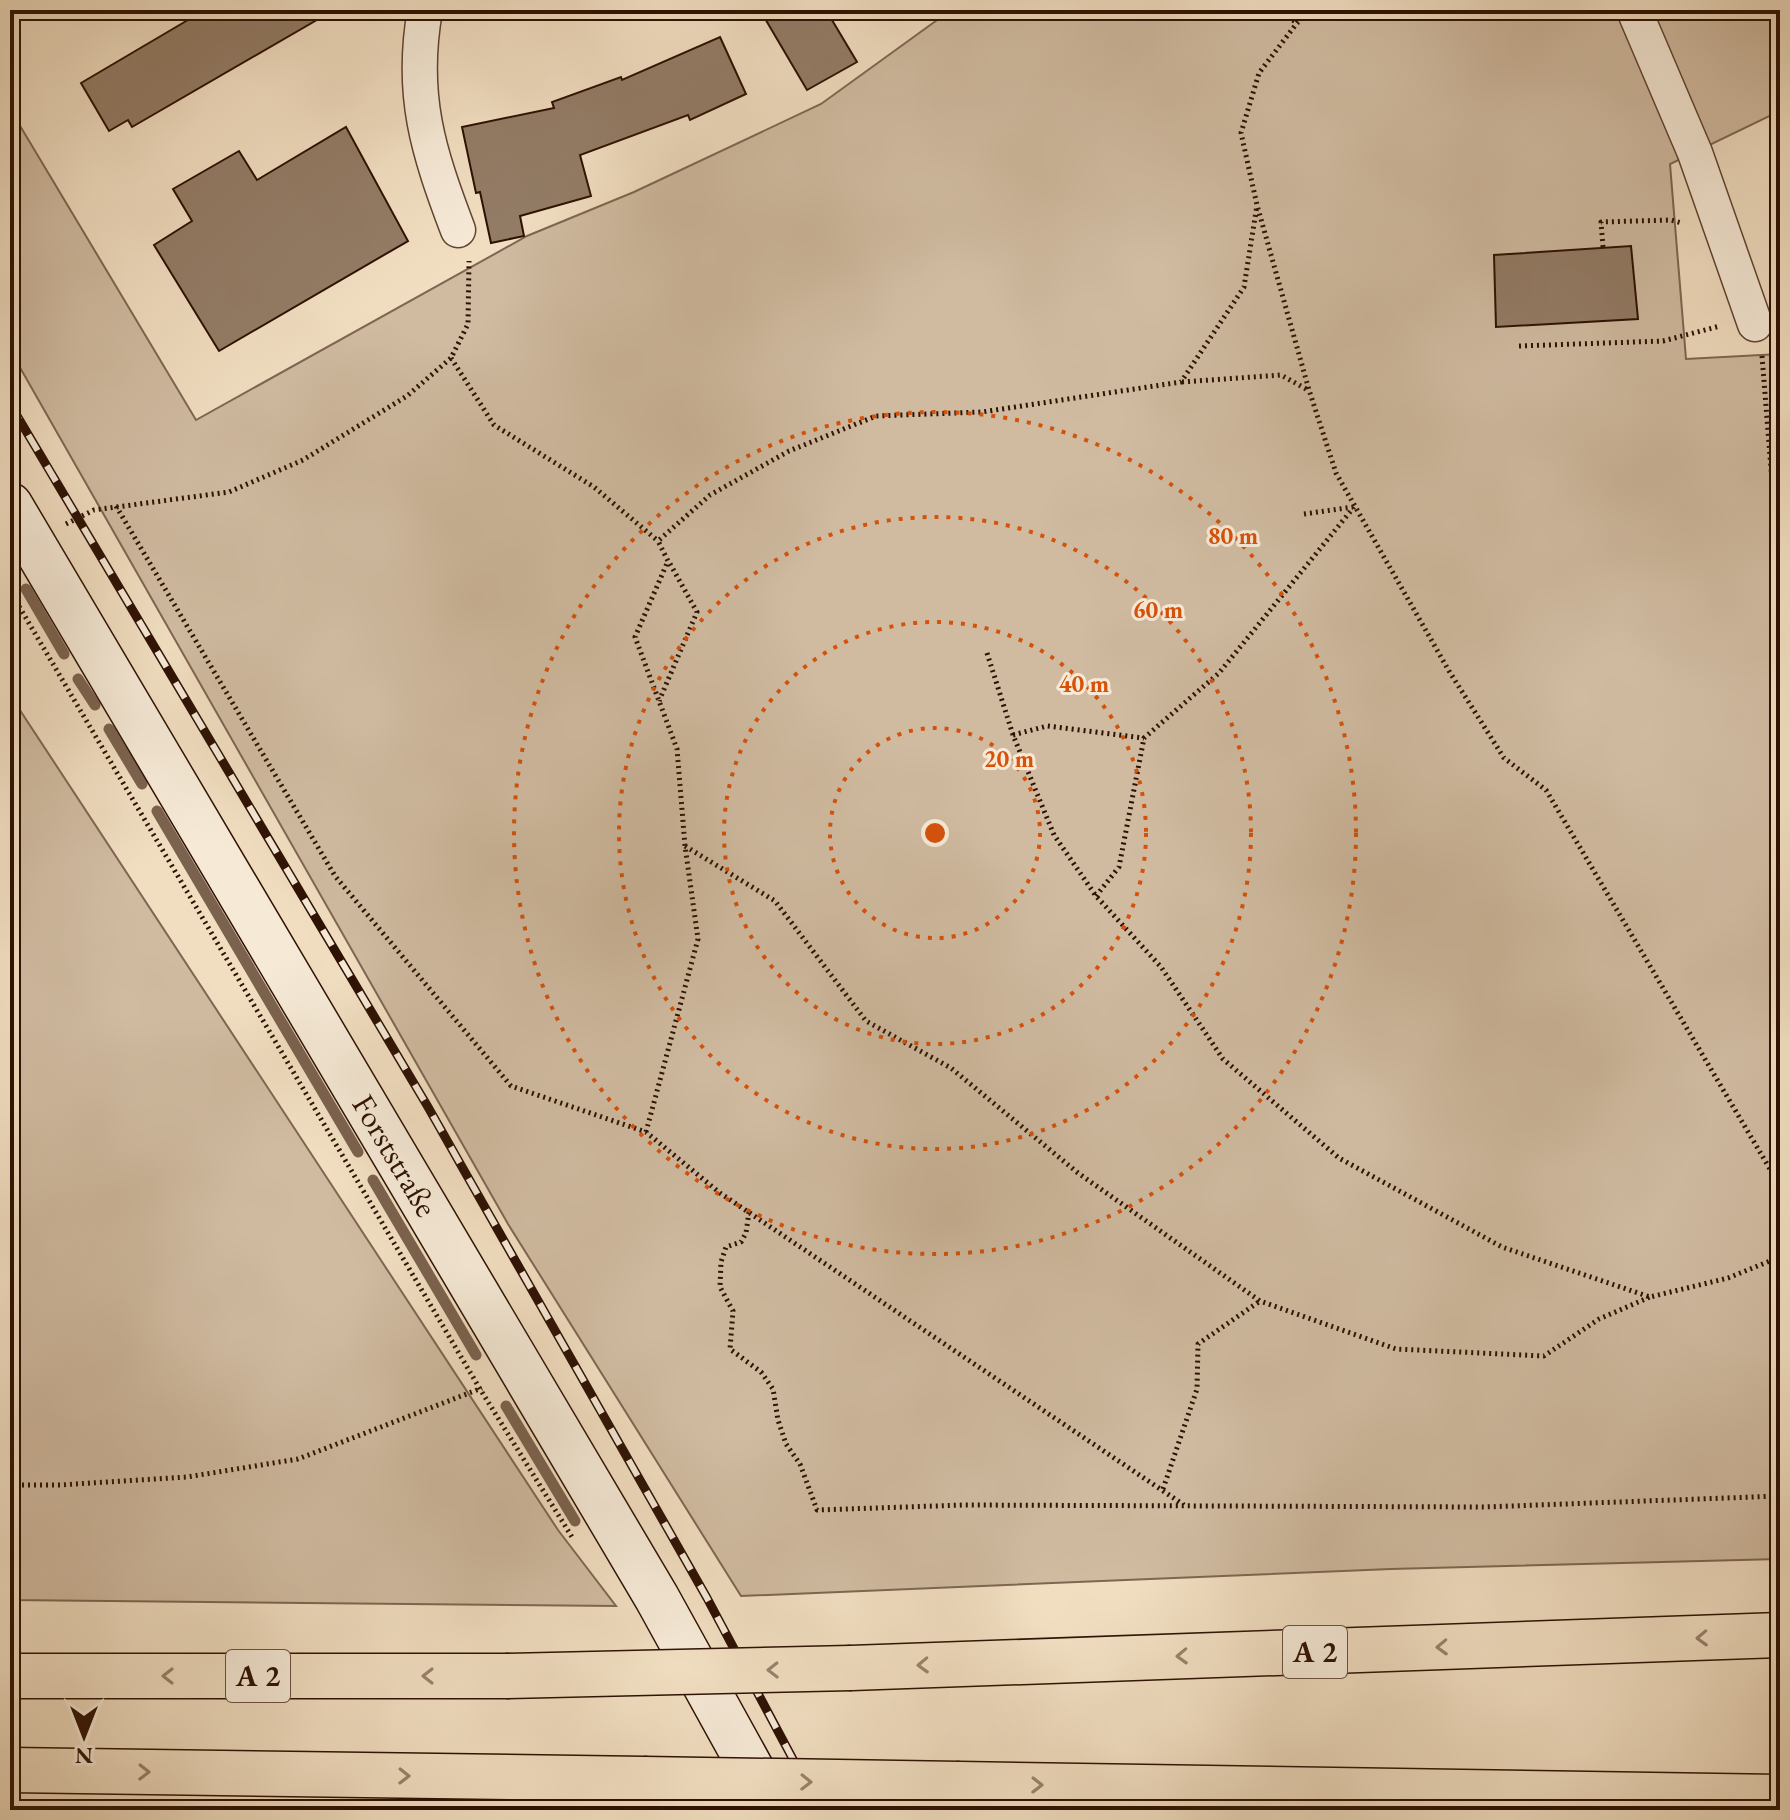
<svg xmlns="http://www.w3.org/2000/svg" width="1790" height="1820" font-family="'EB Garamond',serif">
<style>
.green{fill:#d0bba1;stroke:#7f6652;stroke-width:2}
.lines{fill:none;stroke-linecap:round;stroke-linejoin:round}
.stream{stroke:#7b624e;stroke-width:11}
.building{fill:#937c66;stroke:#2e1103;stroke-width:2}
.street-casing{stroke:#5f4432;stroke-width:37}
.secondary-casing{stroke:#2e1103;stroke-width:47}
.highway-casing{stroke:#2e1103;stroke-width:47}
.path{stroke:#2e1103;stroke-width:5;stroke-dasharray:2 4;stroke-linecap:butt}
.street{stroke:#f6ead7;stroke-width:34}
.secondary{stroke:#f6ead7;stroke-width:44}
.highway{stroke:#f1dec1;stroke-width:44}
.rail-casing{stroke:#2e1103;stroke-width:9}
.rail{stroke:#f6ead7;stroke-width:6;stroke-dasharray:18;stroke-linecap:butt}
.highway-bridge-casing{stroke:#2e1103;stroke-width:47;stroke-linecap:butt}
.highway-bridge{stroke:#f1dec1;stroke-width:44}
.oneway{stroke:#99826c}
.ring{fill:none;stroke:#d5520b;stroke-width:4;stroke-dasharray:4 8}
.labels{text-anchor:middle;stroke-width:6;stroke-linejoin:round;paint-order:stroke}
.shield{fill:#f6ead7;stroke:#6a5243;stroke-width:2}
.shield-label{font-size:30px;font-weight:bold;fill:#2e1103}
.street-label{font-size:32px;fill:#2e1103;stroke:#f6ead7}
.centre{fill:#d5520b;stroke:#f6ead7;stroke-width:4}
.ring-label{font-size:24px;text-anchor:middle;font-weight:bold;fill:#d5520b;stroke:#f6ead7;stroke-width:6;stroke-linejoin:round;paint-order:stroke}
</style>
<rect width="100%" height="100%" fill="#f1dec1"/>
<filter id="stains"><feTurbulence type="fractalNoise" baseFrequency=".0025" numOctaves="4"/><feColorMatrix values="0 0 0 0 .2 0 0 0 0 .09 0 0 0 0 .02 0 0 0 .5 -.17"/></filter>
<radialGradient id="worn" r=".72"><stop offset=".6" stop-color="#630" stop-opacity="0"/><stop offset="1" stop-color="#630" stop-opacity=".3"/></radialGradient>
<path class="green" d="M 951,10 L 1780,10 L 1780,111 L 1670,164 L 1686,359 L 1780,354 L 1780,1559 L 1391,1569 L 741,1596 L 508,1224 L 10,350 L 10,109 L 196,420 L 527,236 L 634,192 L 821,104 Z
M 10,695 L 558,1530 L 616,1606 L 10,1600 Z"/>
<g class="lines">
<path class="stream" d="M 26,589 L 64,654
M 78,679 L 95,705
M 109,729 L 142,784
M 157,811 L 358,1152
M 373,1180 L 476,1355
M 506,1406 L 575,1521"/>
</g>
<path class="building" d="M 205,10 L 334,10 L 132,127 L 128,120 L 109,131 L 81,83 Z
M 760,10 L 826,10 L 857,62 L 807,90 Z
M 720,37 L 746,94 L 690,120 L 688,115 L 580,155 L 591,196 L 520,216 L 524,236 L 491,243 L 480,192 L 476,193 L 462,127 L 554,108 L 552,102 L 621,77 L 622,80 Z
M 346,127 L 408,241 L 219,351 L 154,245 L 192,221 L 173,189 L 239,151 L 257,180 Z
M 1631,246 L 1638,319 L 1496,327 L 1494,255 Z"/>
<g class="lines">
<defs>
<path id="street" d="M 425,10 C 410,95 428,151 458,230
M 1634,10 L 1695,153 L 1755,324"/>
<g id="secondary">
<path id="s1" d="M 10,505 L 657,1598 L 774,1810"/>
</g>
<path id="highway" d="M 851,1668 L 1780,1635
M 10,1676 L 506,1676
M 10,1770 L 644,1779
M 959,1784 L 1780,1797"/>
</defs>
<use href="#street" class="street-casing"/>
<use href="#secondary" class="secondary-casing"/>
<use href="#highway" class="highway-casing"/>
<path class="path" d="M 1278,10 L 1297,23
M 1312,10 L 1297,23 L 1259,73 L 1241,133 L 1257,205 L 1309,390 L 1336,473 L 1449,671 L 1504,758 L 1546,790 L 1780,1186
M 1603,247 L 1601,222 L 1671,220 L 1682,223
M 1519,346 L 1663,341 L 1720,326
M 1762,356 L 1780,581
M 451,358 L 494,425 L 594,487 L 658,541
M 1182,382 L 1281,375 L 1308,390
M 116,506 L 335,876 L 511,1086 L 646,1132 L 720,1193 L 1184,1505
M 1304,514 L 1353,507
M 66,524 L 94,510 L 229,492 L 303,460 L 407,396 L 451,358 L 468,324 L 469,261
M 10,591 L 480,1389 L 572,1537
M 987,653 L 1013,735 L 1054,835 L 1096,896 L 1161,967 L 1223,1059 L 1339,1158 L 1502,1247 L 1650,1297 L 1728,1278 L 1780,1257
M 659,701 L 697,612 L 669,562
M 1013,735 L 1047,726 L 1144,738
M 685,846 L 775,901 L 866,1021 L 951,1068 L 1078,1173 L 1260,1301 L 1396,1349 L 1544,1356 L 1599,1319 L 1650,1297
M 1096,896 L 1119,867 L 1144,738 L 1219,673 L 1354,507
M 646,1132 L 698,939 L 685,846 L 677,749 L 635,637 L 668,561 L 658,541 L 710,495 L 789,451 L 876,416 L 982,412 L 1181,382 L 1244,287 L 1257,205
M 749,1212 L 746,1233 L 741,1242 L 726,1247 L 721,1262 L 720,1287 L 733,1311 L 730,1349 L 761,1372 L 773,1389 L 778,1420 L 786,1444 L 800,1464 L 817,1510 L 964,1505 L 1484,1507 L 1780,1496
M 10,1485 L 60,1485 L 187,1477 L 298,1459 L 482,1388
M 1163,1489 L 1197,1389 L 1198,1344 L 1260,1301"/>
<use href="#street" class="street"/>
<use href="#secondary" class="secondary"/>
<use href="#highway" class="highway"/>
<defs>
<path id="rail" d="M 10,404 L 428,1107 L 707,1598 L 820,1810"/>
</defs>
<use href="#rail" class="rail-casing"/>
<use href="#rail" class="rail"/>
<defs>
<path id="highway-bridge" d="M 506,1676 L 851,1668
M 644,1779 L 959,1784"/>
</defs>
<use href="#highway-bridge" class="highway-bridge-casing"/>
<use href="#highway-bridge" class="highway-bridge"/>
</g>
<defs><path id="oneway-chevron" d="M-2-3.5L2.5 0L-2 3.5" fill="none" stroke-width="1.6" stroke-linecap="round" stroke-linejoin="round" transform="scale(2)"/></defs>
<g class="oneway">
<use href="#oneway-chevron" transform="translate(1702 1638) rotate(178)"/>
<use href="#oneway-chevron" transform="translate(1442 1647) rotate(178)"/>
<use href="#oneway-chevron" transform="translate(1182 1656) rotate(178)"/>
<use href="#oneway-chevron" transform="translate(923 1665) rotate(178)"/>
<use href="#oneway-chevron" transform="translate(773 1670) rotate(179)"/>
<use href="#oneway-chevron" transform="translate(168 1676) rotate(180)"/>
<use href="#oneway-chevron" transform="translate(428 1676) rotate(180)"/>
<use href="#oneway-chevron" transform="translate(144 1772) rotate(1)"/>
<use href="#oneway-chevron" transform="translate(404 1776) rotate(1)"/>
<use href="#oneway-chevron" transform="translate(806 1782) rotate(1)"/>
<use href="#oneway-chevron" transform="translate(1037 1785) rotate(1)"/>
</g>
<g class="ring">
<circle cx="935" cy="833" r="105"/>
<circle cx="935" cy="833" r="211"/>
<circle cx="935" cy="833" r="316"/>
<circle cx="935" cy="833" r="421"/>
</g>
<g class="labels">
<g class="shield">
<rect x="1283" y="1626" width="64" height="52" rx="6"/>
<rect x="226" y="1650" width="64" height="52" rx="6"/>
</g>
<g class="shield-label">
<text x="1315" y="1662">A 2</text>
<text x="258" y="1686">A 2</text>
</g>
<g class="street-label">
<text dy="11" stroke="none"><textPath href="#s1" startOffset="756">Forststraße</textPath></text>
</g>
</g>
<circle cx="935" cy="833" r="12" class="centre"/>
<g class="ring-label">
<text x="1233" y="544">80 m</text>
<text x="1158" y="618">60 m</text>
<text x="1084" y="692">40 m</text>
<text x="1009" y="767">20 m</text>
</g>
<rect width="1790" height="1820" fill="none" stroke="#f1dec1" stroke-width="40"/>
<rect x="12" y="12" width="1766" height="1796" fill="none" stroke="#2e1103" stroke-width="4"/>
<rect x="20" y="20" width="1750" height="1780" fill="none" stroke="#2e1103" stroke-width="2"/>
<g transform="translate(84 1736) rotate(180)" stroke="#f6ead7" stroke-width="6" paint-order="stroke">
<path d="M0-6L14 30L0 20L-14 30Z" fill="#2e1103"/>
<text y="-12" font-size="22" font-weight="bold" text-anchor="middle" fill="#2e1103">N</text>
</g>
<rect width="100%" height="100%" filter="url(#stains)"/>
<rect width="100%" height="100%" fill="url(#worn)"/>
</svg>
